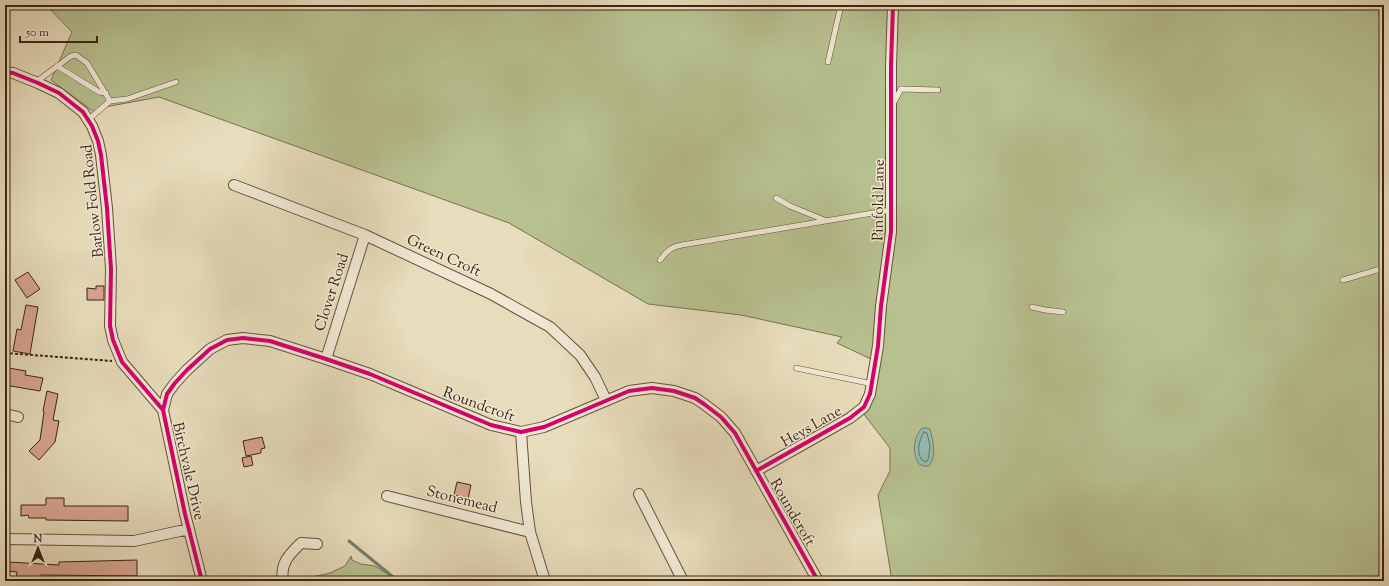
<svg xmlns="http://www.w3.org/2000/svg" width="1389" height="586" font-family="'Sorts Mill Goudy',serif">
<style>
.green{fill:#b7c08f;stroke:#7a7251}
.water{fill:#97bcb1;stroke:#737f72}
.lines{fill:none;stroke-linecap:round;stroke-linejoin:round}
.shore{stroke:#6a7062;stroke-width:1}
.stream{stroke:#737f72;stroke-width:3}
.building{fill:#d8a591;stroke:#3e2313}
.lane-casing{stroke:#68513d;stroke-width:6}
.street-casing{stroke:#68513d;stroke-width:12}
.path{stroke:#3e2313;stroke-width:2;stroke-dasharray:3 2;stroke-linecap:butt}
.lane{stroke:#efe8d3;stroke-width:5}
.street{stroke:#efe8d3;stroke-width:10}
.cycleway-casing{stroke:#efe8d3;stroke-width:6}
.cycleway{stroke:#d6006c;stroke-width:4}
.labels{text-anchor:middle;stroke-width:3;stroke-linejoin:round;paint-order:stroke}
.street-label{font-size:15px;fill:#3e2313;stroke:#efe8d3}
</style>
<rect width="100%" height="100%" fill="#e7dcbb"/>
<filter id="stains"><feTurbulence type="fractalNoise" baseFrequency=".005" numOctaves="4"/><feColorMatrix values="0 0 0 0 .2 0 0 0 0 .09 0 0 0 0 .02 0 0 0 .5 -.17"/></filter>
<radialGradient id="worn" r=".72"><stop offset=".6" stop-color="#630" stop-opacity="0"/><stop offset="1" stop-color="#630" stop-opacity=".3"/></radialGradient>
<path class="green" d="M 46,5 L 1384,5 L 1384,581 L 892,581 L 878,495 L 890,471 L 890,448 L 863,413 L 873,360 L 837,343 L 842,337 L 741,315 L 648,304 L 509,223 L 159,97 L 105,107 L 98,115 L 51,80 L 72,32 Z
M 351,556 L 352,560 L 361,564 L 375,566 L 398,581 L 296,581 L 330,573 L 345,566 Z"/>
<path class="water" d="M 922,428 L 927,428 L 930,429 C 933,441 937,456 929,466 L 924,466 L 919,464 C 912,453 913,438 922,428 Z"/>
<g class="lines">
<path class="shore" d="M 924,432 L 927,433 L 930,446 L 928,460 L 926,462 L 922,460 C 916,451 919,441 924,432 Z"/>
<path class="stream" d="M 349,541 L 398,581"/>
</g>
<path class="building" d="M 28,272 L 40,289 L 27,298 L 15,280 Z
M 96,286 L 104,286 L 104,300 L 87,300 L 87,288 L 96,289 Z
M 26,305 L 38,307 L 30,354 L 13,351 L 17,329 L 21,330 Z
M 9,368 L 26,371 L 25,375 L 43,378 L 40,391 L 5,385 Z
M 47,391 L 58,394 L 53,420 L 59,421 L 55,442 L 39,460 L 29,451 L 40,440 L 44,412 L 43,411 Z
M 262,437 L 265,448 L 261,449 L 261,453 L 246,456 L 243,441 Z
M 251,456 L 253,465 L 244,467 L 242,458 Z
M 457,482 L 471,485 L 468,499 L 454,495 Z
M 46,498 L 64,498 L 64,506 L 128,506 L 128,521 L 46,520 L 46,518 L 29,518 L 28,515 L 21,516 L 21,505 L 46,505 Z
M 137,560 L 137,576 L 41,575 L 41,581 L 32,581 L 32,579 L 16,579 L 17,572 L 7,571 L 8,562 L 59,565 L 59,562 Z"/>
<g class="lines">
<defs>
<path id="lane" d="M 828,62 L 841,5
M 57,66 L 99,92 L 106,93
M 36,82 L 71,56 L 76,55 L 87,63 L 110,101
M 892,104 L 894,102 L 901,89 L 938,90
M 88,120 L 110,101 L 127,99 L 176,82
M 776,198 L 790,206 L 824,220
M 660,260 C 667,251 671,247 682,245 L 891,210
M 1343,280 L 1384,268
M 1032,307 L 1045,310 L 1063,312
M 796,368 L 873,384"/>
<path id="street" d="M 5,72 L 13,73 L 38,83 L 59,93 L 83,112 L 92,126 L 98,141 L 101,155 L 107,208 L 111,269 L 110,326 L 113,340 L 122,362 L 163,410 L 185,514 L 202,581
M 234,185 L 365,235 L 491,294 L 550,327 L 580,355 L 595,377 L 606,400
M 326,359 L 365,235
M 163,410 L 167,394 L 175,383 L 187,370 L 210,349 L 227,340 L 243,338 L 270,341 L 326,359 L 370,374 L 491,425 L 521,432 L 544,427 L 629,391 L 652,388 L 674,391 L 695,398 L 704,404 L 721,417 L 735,433 L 818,581
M 5,414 L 18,417
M 521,432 L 526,502 L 530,532 L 545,581
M 756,471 L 850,418 L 864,407 L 870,394 L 878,346 L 881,306 L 891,232 L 891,66 L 893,5
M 639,494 L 683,581
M 387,496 L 530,532
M 5,539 L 134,541 L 189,529
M 283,581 C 280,563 289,555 301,543 L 317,544"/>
</defs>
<use href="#lane" class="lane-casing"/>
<use href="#street" class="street-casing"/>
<path class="path" d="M 5,353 L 112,361"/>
<use href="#lane" class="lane"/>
<use href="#street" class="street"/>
<defs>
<path id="cycleway" d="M 5,72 L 13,73 L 38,83 L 59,93 L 83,112 L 92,126 L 98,141 L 101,155 L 107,208 L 111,269 L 110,326 L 113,340 L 122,362 L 163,410 L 185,514 L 202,581
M 163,410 L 167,394 L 175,383 L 187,370 L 210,349 L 227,340 L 243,338 L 270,341 L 326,359 L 370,374 L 491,425 L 521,432 L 544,427 L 629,391 L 652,388 L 674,391 L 695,398 L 704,404 L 721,417 L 735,433 L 818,581
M 756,471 L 850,418 L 864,407 L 870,394 L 878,346 L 881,306 L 891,232 L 891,66 L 893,5"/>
</defs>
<use href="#cycleway" class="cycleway-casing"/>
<use href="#cycleway" class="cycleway"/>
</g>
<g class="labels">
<g class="street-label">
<text transform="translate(878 200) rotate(-89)" y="5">Pinfold Lane</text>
<text transform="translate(92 201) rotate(-96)" y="5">Barlow Fold Road</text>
<text transform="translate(444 255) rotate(25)" y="5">Green Croft</text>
<text transform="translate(331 292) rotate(-72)" y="5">Clover Road</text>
<text transform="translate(479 404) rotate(20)" y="5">Roundcroft</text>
<text transform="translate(811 426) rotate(-30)" y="5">Heys Lane</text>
<text transform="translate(189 471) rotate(77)" y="5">Birchvale Drive</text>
<text transform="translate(462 499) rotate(14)" y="5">Stonemead</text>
<text transform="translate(793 512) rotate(60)" y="5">Roundcroft</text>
</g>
</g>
<rect width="1389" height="586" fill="none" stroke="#e7dcbb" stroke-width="20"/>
<rect x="6" y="6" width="1377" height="574" fill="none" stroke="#3e2313" stroke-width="2"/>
<rect x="10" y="10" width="1369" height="566" fill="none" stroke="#3e2313"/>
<g transform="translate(38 548)" stroke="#efe8d3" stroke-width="3" paint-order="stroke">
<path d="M0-3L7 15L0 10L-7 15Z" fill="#3e2313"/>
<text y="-6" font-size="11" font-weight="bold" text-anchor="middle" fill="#3e2313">N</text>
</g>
<path d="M20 36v6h77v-6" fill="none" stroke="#3e2313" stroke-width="2"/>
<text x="26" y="36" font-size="12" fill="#3e2313" stroke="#efe8d3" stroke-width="3" paint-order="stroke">50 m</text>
<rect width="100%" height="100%" filter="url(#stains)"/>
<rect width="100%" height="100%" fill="url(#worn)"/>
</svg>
